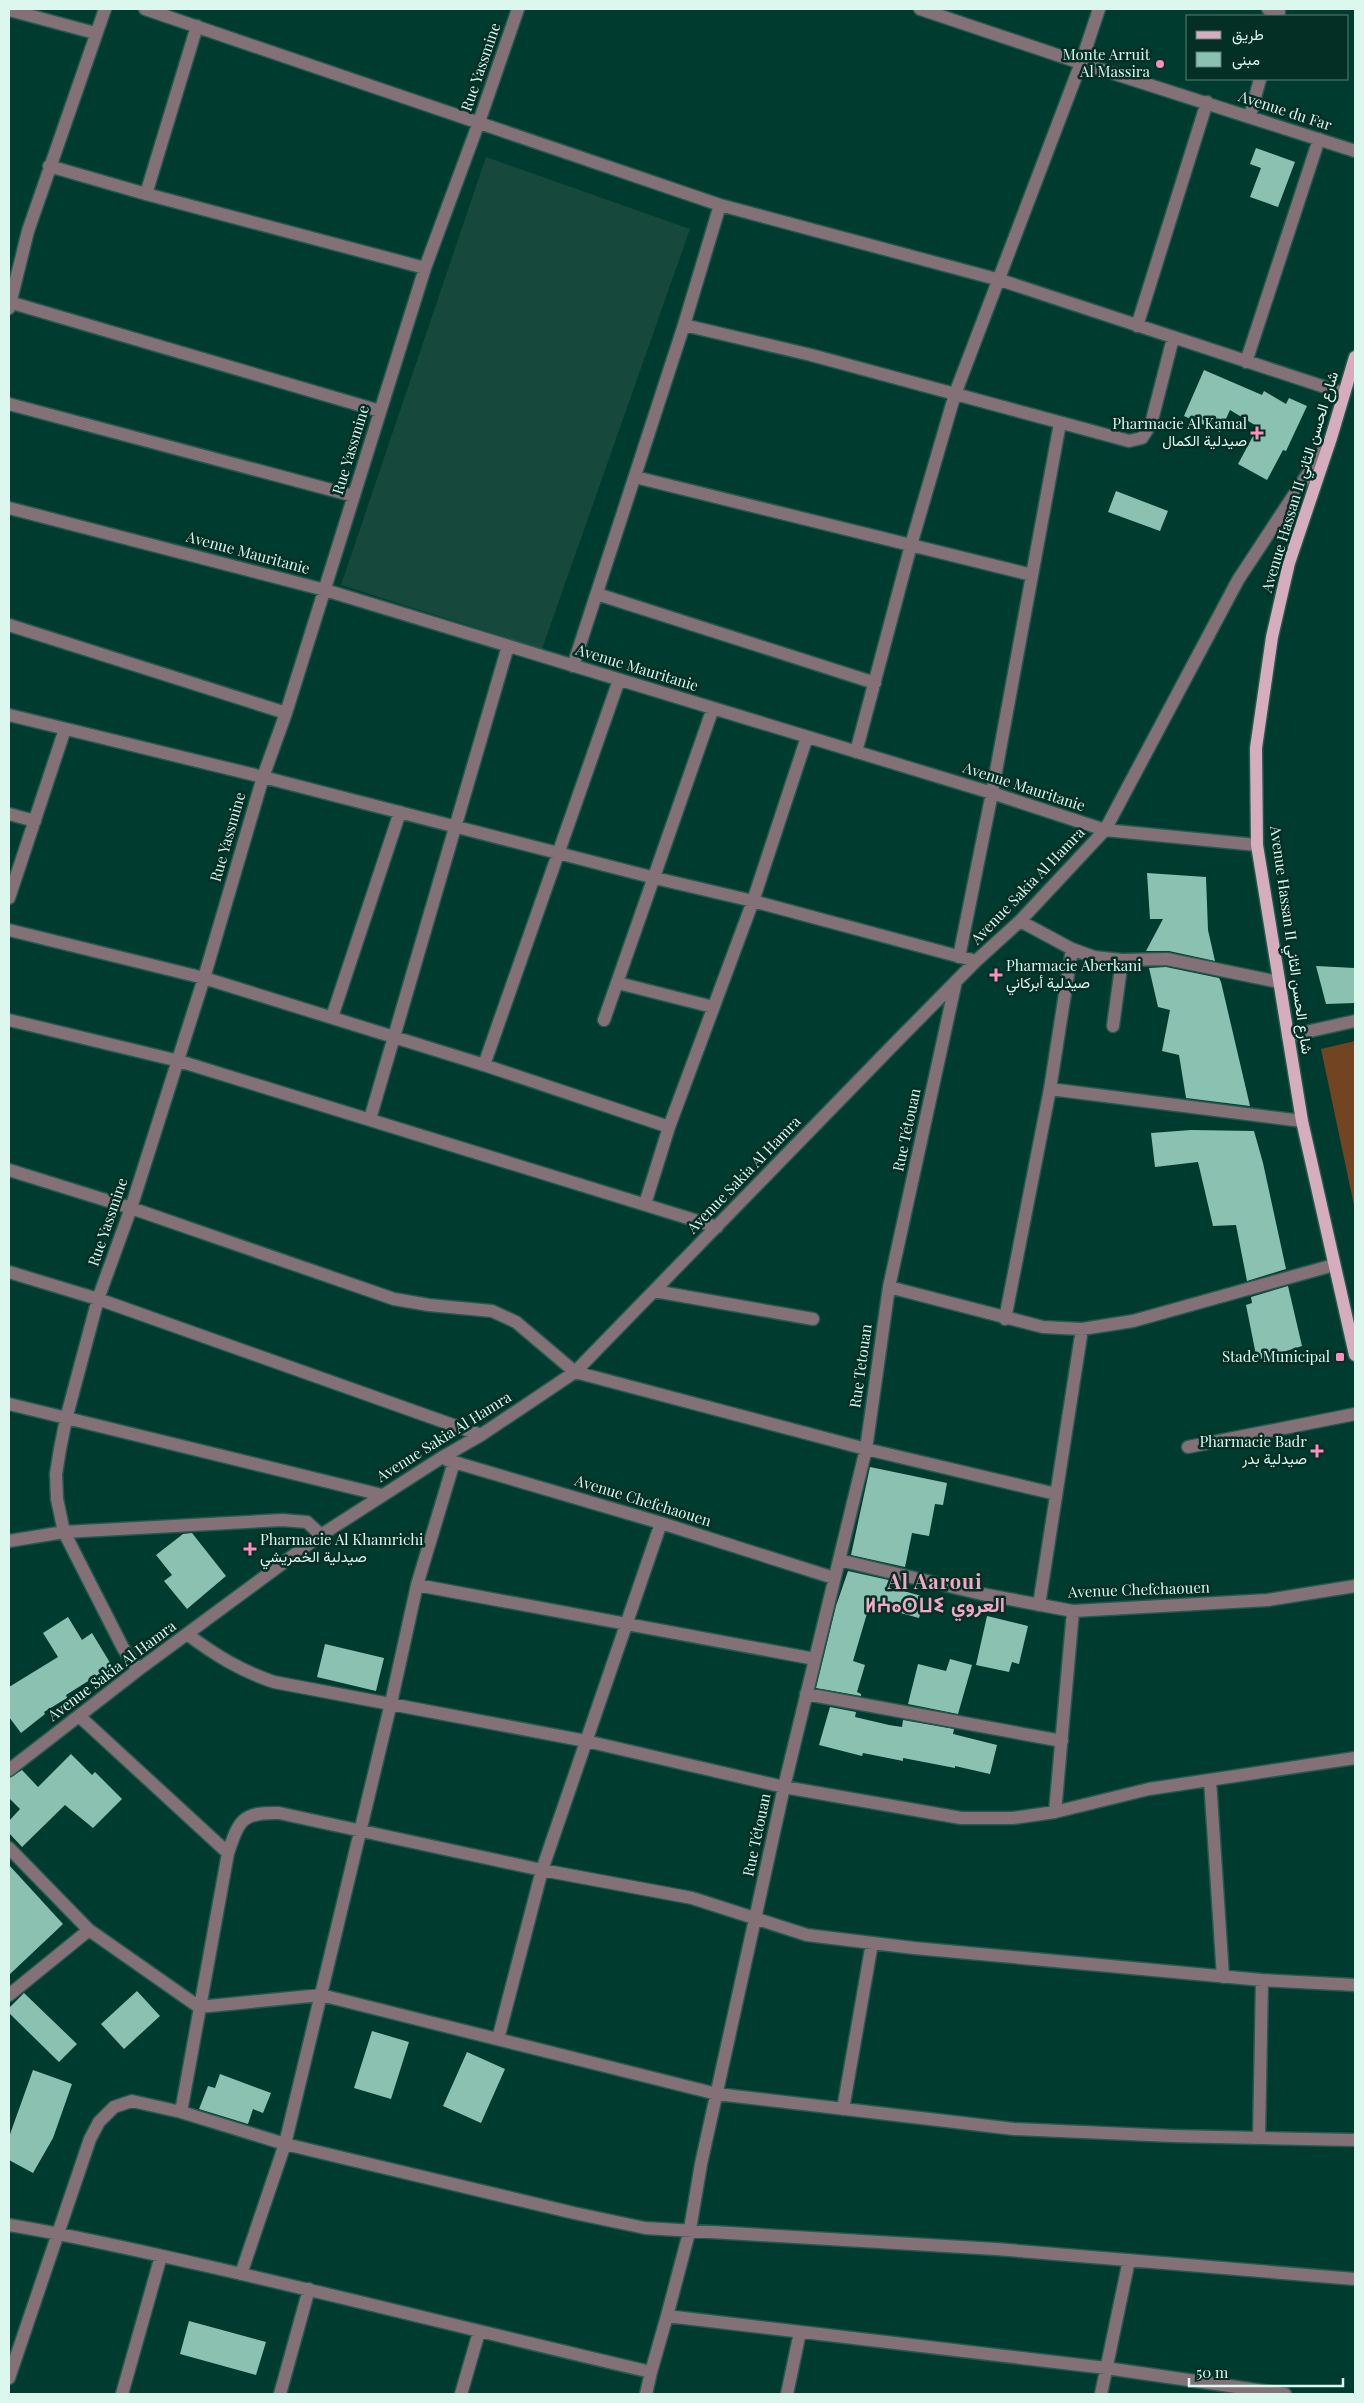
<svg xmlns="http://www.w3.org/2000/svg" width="1364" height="2403" font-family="'Playfair Display',Vazirmatn,'Noto Sans Tifinagh',serif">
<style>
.built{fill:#16483c}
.green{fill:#724422}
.building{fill:#8bc1b1}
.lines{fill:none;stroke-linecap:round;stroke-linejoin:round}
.minor-casing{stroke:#23594e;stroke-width:15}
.major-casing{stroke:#23594e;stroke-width:15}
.minor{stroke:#847077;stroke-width:12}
.major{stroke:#d6adbc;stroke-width:12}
.poi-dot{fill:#fe8ebd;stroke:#042f25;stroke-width:2}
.labels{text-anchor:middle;stroke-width:5;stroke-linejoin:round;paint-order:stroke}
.poi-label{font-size:15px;fill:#dcf7ee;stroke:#042f25;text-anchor:end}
.street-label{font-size:15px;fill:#dcf7ee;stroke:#042f25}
.district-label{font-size:20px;font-weight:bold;letter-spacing:1px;fill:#f6a7c6;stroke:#042f25}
</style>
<rect width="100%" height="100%" fill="#003b2f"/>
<path class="built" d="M 486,157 L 690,229 L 542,649 L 341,585 Z"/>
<path class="green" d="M 1355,1041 L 1355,1210 L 1321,1049 Z"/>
<path class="building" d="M 1256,148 L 1295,162 L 1278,207 L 1250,197 L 1261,168 L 1250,164 Z
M 1204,370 L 1262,395 L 1264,391 L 1286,404 L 1289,398 L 1307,406 L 1286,451 L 1283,450 L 1267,480 L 1238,464 L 1258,427 L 1230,410 L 1220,432 L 1184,416 Z
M 1116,491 L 1168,511 L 1160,531 L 1108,512 Z
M 1147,873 L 1206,877 L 1208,930 L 1215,961 L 1169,951 L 1146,951 L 1163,919 L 1150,919 Z
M 1316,966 L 1355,968 L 1355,1003 L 1326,1004 Z
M 1166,967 L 1219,978 L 1221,982 L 1250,1106 L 1186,1098 L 1179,1055 L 1162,1051 L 1170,1010 L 1158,1007 L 1149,968 Z
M 1191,1130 L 1254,1131 L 1263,1163 L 1286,1269 L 1247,1281 L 1236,1225 L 1213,1226 L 1198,1162 L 1155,1167 L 1151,1133 Z
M 1288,1286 L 1302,1346 L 1257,1360 L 1246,1305 L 1252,1303 L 1251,1297 Z
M 870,1467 L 947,1483 L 943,1505 L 935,1504 L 929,1536 L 912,1533 L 905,1567 L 851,1555 Z
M 192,1533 L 226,1576 L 187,1609 L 164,1581 L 172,1575 L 156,1555 L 183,1534 Z
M 848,1571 L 902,1583 L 900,1590 L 925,1597 L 919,1618 L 875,1606 L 874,1612 L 868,1610 L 853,1661 L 865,1665 L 857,1692 L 861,1694 L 861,1696 L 816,1688 L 836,1606 Z
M 987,1616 L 1028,1626 L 1019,1664 L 1012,1662 L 1009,1672 L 976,1665 Z
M 68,1617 L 82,1640 L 92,1633 L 112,1666 L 66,1695 L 67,1698 L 44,1712 L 45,1714 L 21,1733 L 9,1717 L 9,1687 L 58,1657 L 43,1633 Z
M 325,1644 L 384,1658 L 376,1691 L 317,1677 Z
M 950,1659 L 972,1665 L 958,1714 L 908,1704 L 918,1664 L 946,1671 Z
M 830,1707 L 856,1712 L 855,1717 L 889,1725 L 902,1727 L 903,1720 L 954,1729 L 953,1734 L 997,1745 L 990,1774 L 955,1766 L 955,1768 L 903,1758 L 903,1761 L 863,1753 L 862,1756 L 819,1745 Z
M 71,1754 L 92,1775 L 95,1772 L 122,1799 L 93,1828 L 65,1805 L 22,1847 L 9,1833 L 9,1821 L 20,1809 L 9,1798 L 9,1778 L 22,1770 L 38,1787 Z
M 9,1865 L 63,1924 L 9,1975 Z
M 137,1991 L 160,2016 L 124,2049 L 101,2024 Z
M 24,1993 L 77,2044 L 59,2062 L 9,2013 L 9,2008 Z
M 372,2031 L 409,2042 L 391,2099 L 354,2088 Z
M 467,2052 L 505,2069 L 481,2123 L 443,2106 Z
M 33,2070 L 72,2084 L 53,2138 L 33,2173 L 9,2160 L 9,2137 Z
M 220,2074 L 271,2093 L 263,2113 L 253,2109 L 248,2124 L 199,2109 L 208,2086 L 215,2088 Z
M 189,2321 L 266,2342 L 256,2375 L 180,2354 Z"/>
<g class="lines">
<defs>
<path id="minor" d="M 145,9 L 720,205 L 1000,280 L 1343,393
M 920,9 L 1081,63 L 1355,151
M 1268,9 L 1279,12
M 9,10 L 95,33
M 1250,116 L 1260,79
M 49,166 L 146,194 L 425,268
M 146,194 L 197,26
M 9,302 L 380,411
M 9,308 L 28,231 L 105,9
M 684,325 L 811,355 L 1129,441 L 1142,438 L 1151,424 L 1173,338
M 1137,326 L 1207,102
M 1246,362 L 1319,139
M 9,404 L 354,496
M 635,477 L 1032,575
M 9,508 L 325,590 L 992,793 L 1105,830 L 1257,845
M 597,594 L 875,683
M 9,625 L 286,713
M 573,666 L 684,325 L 720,205
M 9,715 L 263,777 L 655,878 L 753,901 L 976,961
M 856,752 L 911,545 L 955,394 L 1081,63 L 1099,9
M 9,814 L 35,821
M 9,898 L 65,729
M 1020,921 L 1072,949 L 1094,957 L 1122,960 L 1167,959 L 1279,982
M 9,930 L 204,978 L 484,1065 L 669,1127
M 959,957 L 992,793 L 1060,423
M 956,981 L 889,1287 L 866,1449 L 784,1787 L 701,2164 L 690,2229 L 667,2316 L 1106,2368 L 1285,2394
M 618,983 L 713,1007
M 332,1017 L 400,812
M 9,1020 L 179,1061 L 717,1227
M 604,1020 L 713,708
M 1113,1026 L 1122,960
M 1288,1036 L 1355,1021
M 484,1065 L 619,680
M 1050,1089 L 1302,1121
M 370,1119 L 508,646
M 9,1170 L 131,1208 L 394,1299 L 429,1305 L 492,1311 L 516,1322 L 575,1372 L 866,1449 L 1056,1494
M 645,1204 L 669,1127 L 753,901 L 807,737
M 9,1272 L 98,1299 L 481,1435
M 889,1287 L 1043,1327 L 1082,1329 L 1133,1321 L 1334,1265
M 654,1291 L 813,1319
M 1005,1319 L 1050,1089 L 1072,949
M 9,1404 L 382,1495
M 1188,1447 L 1355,1414
M 447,1460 L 661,1523 L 834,1578
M 454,1462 L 417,1585 L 391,1703 L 285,2144 L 574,2213 L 645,2228 L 996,2249 L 1355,2279
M 9,1541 L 64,1532 L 282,1520 L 307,1522 L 321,1535
M 839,1560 L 982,1594 L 1073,1611 L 1268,1600 L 1355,1586
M 417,1585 L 815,1659
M 1039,1605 L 1082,1329
M 187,1634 C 215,1655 241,1671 274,1682 L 586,1741 L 784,1787 L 961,1818 L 1013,1818 L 1055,1812 L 1149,1789 L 1355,1758
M 138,1670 L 123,1648 L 64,1532 L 57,1499 L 56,1474 L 60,1449 L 66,1419 L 98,1299 L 131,1208 L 204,978 L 263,777 L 286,713 L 425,268 L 479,122 L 518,9
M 806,1694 L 1062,1741
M 79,1716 L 228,1853
M 9,1770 L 138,1670 L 321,1535 L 441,1458 L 481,1435 L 575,1372 L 899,1039 L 976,961 L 1020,921 L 1105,830 L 1238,580 L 1326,446
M 1210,1780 L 1223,1977
M 1055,1812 L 1073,1611
M 9,1848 L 89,1930 L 9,1995
M 89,1930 L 199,2007 L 321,1995 L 717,2094 L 1014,2129 L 1173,2136 L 1355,2140
M 498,2039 L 542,1870 L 661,1523
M 843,2109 L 872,1943
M 181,2112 L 228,1853 C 239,1820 242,1812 279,1813 L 542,1870 L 692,1898 L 807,1935 L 914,1948 L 1262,1980 L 1355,1985
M 1259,2138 L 1262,1980
M 9,2225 C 72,2235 135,2250 198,2264 C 349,2298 500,2337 651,2372 L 646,2394
M 651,2372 L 667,2316
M 9,2378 L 90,2139 L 99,2122 L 114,2107 L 132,2101 L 181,2112 L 285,2144 L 241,2274
M 122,2394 L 161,2256
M 280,2394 L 309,2289
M 461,2394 L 479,2332
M 787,2394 L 800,2332
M 1101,2394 L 1129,2260"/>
<path id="major" d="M 1355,357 L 1331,438 L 1289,563 L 1272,637 L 1256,748 L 1257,845 L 1302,1121 L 1355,1355"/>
</defs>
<use href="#minor" class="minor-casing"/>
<use href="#major" class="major-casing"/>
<use href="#minor" class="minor"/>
<use href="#major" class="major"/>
</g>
<g class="poi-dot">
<circle cx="1160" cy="64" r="5"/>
<path d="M1254.5 425.5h5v5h5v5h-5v5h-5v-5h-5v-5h5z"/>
<path d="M993.5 967.5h5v5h5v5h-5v5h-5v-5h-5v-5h5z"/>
<rect x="1335" y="1352" width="10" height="10" rx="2.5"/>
<path d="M1314.5 1443.5h5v5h5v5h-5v5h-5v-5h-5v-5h5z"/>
<path d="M247.5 1541.5h5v5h5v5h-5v5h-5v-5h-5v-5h5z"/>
</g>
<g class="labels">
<g class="poi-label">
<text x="1150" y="60">Monte Arruit<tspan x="1150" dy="17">Al Massira</tspan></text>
<text x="1247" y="429">Pharmacie Al Kamal<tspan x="1247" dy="17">صيدلية الكمال</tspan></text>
<text x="1006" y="971" text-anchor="start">Pharmacie Aberkani<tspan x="1006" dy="17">صيدلية أبركاني</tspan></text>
<text x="1330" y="1362">Stade Municipal</text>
<text x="1307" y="1447">Pharmacie Badr<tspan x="1307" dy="17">صيدلية بدر</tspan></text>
<text x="260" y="1545" text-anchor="start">Pharmacie Al Khamrichi<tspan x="260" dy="17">صيدلية الخمريشي</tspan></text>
</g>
<g class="street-label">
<text transform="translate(481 67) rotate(-71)" y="5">Rue Yassmine</text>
<text transform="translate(1285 111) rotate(18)" y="5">Avenue du Far</text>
<text transform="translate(351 450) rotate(-73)" y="5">Rue Yassmine</text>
<text transform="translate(1300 482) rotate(-73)" y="5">Avenue Hassan II شارع الحسن الثاني</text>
<text transform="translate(248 553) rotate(15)" y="5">Avenue Mauritanie</text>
<text transform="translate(637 668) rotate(17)" y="5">Avenue Mauritanie</text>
<text transform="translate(1024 787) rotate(18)" y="5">Avenue Mauritanie</text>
<text transform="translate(228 837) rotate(-74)" y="5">Rue Yassmine</text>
<text transform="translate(1028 886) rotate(-46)" y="5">Avenue Sakia Al Hamra</text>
<text transform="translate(1291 940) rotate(82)" y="5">Avenue Hassan II شارع الحسن الثاني</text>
<text transform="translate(907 1130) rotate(-78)" y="5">Rue Tétouan</text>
<text transform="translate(744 1175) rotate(-46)" y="5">Avenue Sakia Al Hamra</text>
<text transform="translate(108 1222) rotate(-71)" y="5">Rue Yassmine</text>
<text transform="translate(861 1366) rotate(-82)" y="5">Rue Tetouan</text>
<text transform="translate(444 1437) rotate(-32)" y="5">Avenue Sakia Al Hamra</text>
<text transform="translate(643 1501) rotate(17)" y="5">Avenue Chefchaouen</text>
<text transform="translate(1139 1590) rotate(-2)" y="5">Avenue Chefchaouen</text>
<text transform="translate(112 1671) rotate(-37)" y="5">Avenue Sakia Al Hamra</text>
<text transform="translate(757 1835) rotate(-78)" y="5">Rue Tétouan</text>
</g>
<g class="district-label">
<text x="935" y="1589">Al Aaroui<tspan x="935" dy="23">ⵍⵄⴰⵔⵡⵉ العروي</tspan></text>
</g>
</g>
<rect width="1364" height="2403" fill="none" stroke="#dcf7ee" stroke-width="20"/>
<rect x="1186" y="15" width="162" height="65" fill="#042f25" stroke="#5a7f75"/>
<rect x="1196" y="31" width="25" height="8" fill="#d6adbc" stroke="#5a7f75"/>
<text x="1232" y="40" font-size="15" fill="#dcf7ee">طريق</text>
<rect x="1196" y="52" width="25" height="15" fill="#8bc1b1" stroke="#5a7f75"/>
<text x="1232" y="65" font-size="15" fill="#dcf7ee">مبنى</text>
<path d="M1189 2378v8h154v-8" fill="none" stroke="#dcf7ee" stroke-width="2.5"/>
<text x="1196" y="2378" font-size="15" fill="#dcf7ee" stroke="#042f25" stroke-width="4" paint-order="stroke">50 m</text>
</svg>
